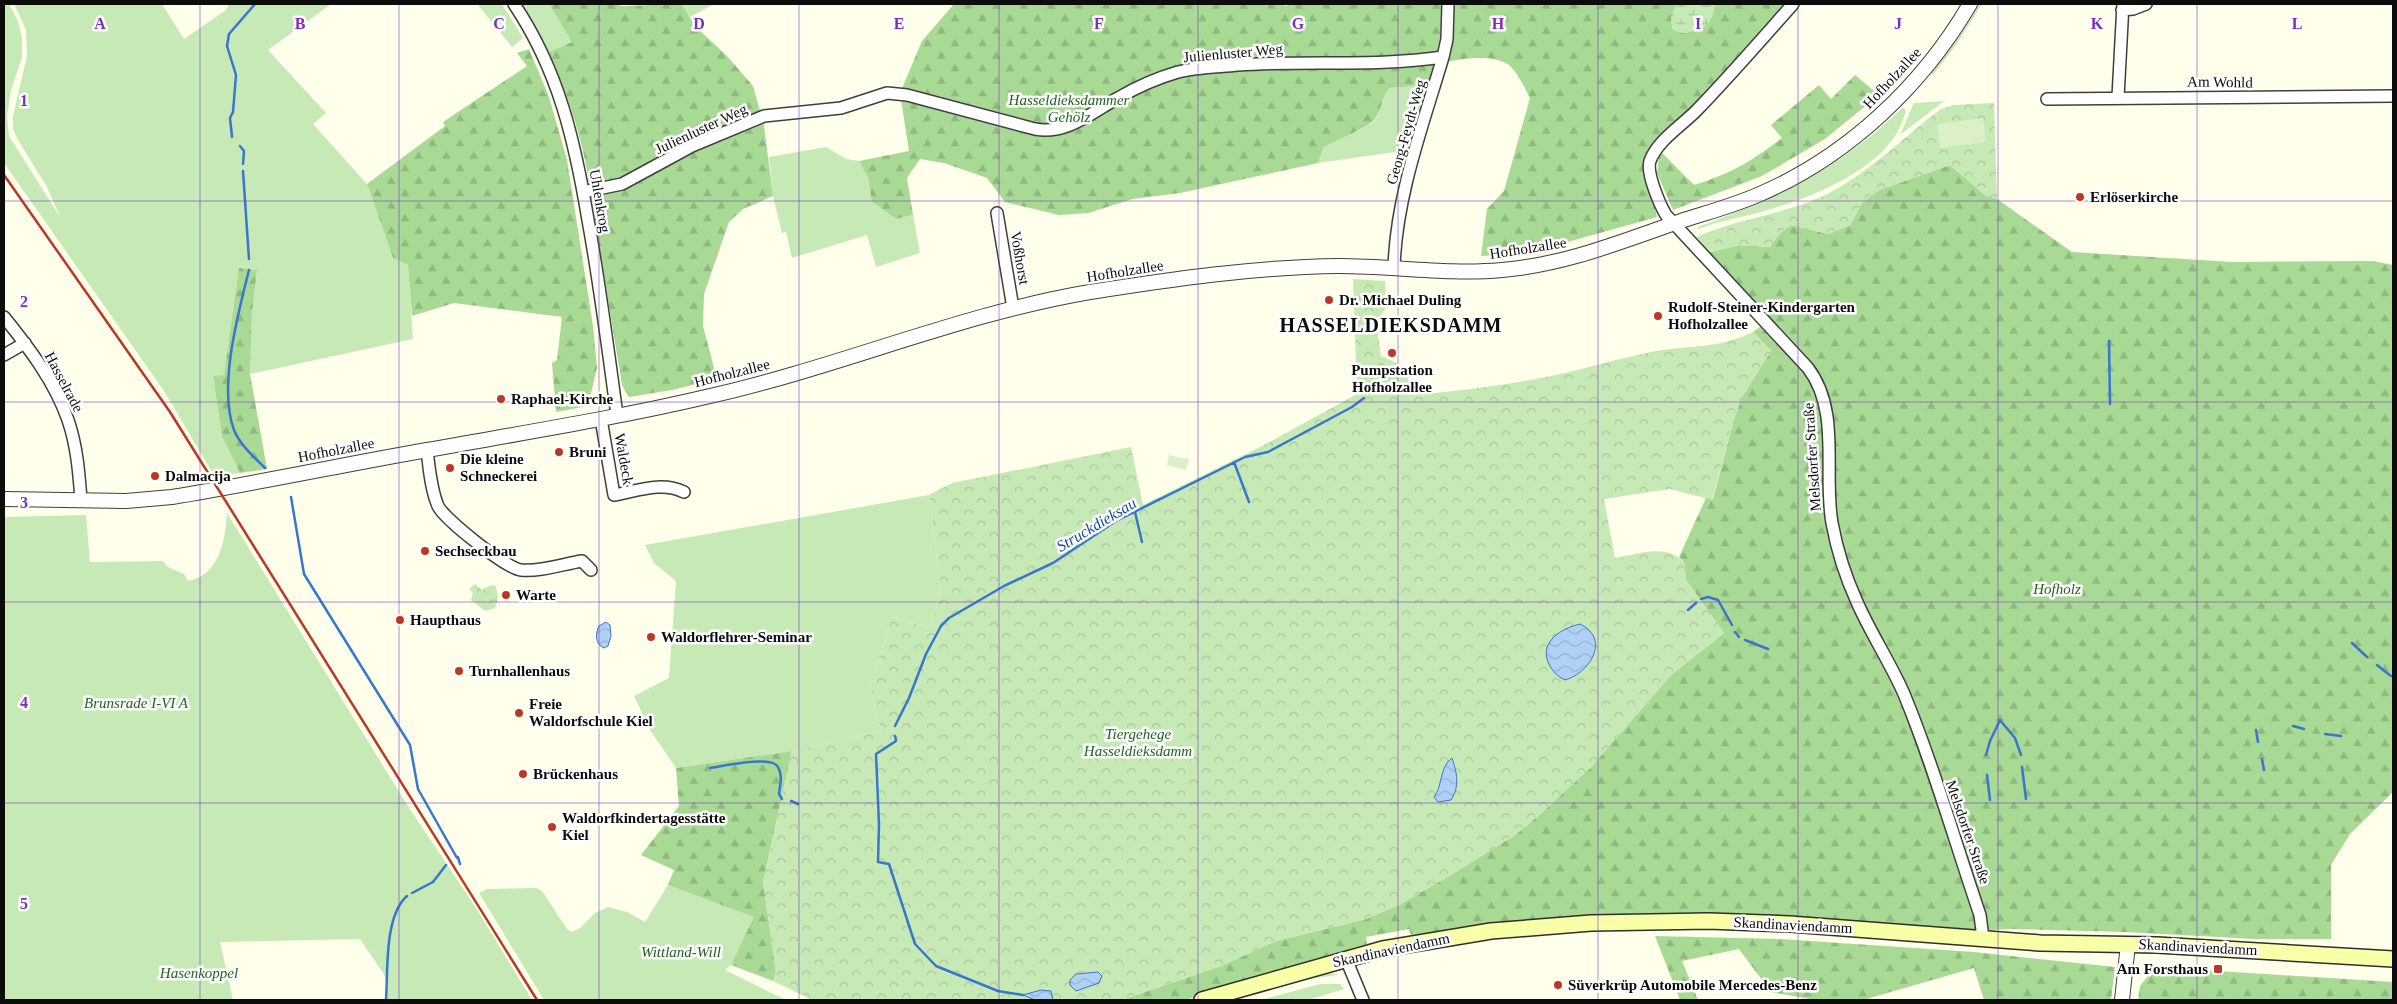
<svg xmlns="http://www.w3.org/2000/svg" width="2397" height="1004" font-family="Georgia,serif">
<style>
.grass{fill:#c7e9b6}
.forest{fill:url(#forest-firs)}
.wetland{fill:url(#wetland-marsh)}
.park{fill:url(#park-crowns)}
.pitch{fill:#dbf0c7}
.water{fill:url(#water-waves);stroke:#3777cd}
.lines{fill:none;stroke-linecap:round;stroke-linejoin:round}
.stream{stroke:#3777cd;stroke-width:2.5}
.minor-casing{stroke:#3f3f3f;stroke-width:14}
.tertiary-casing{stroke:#3f3f3f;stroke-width:16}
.secondary-casing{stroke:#2e2e2e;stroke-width:18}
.minor{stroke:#fff;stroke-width:11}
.tertiary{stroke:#fff;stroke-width:14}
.secondary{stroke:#f9ffa6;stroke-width:15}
.rail{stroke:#bc3824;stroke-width:2.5}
.grid{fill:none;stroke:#7b2cbf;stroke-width:1;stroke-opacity:0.55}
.poi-dot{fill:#bc3824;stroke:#fff;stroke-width:2}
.labels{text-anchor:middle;stroke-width:5;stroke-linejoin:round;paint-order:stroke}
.street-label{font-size:15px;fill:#0c0c0c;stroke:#fff}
.park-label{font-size:15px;font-style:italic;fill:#1f631d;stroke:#fff}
.poi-label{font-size:15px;font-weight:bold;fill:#0c0c0c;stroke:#fff;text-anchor:start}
.water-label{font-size:16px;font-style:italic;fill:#164b9d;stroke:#fff}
.district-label{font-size:20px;font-weight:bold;letter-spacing:1px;fill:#0c0c0c;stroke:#fff}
.grid-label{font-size:16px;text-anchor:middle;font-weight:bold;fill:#7b2cbf;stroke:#fff;stroke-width:5;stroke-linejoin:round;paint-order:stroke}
</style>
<defs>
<pattern id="forest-firs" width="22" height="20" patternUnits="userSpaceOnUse" patternTransform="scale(1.25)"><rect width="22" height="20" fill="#a8d995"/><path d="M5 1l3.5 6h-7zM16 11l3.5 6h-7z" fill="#8fb97f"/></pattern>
<pattern id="wetland-marsh" width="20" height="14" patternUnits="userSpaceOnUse" patternTransform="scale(1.25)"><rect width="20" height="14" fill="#c7e9b6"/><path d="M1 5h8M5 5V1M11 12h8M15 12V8" fill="none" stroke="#aac79b"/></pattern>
<pattern id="park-crowns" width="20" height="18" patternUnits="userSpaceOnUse" patternTransform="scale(1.25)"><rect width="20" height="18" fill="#c7e9b6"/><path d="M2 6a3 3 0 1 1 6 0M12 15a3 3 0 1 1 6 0" fill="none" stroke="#aac79b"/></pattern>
<pattern id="water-waves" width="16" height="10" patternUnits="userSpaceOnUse" patternTransform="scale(1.25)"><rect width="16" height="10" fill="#b0d0f6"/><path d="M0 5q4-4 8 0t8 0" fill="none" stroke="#96b1d2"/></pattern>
</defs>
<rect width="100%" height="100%" fill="#ffffeb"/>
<path class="grass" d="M 4,4 L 9,4 L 18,21 L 22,38 L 22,57 L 11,90 L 7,116 L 9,136 L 60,217 L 47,187 L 18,140 L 13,129 L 13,116 L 27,56 L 26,30 L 14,4 L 162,4 L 184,39 L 226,10 L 229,4 L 331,4 L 268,50 L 326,113 L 313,124 L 367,184 L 393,258 L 408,265 L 413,339 L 250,374 L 252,315 L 257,271 L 239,269 L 224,375 L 213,377 L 222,437 L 240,473 L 215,477 L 164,391 L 4,163 Z
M 477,4 L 502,4 L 523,38 L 512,47 Z
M 521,4 L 549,4 L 573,42 L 549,52 Z
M 682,4 L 714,4 L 690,17 Z
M 1979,4 L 1982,4 L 1956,45 L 1933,75 L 1931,73 L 1965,28 Z
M 1428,85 L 1409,150 L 1318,163 L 1324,147 C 1333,142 1371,126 1375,120 C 1382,110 1382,98 1389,88 Z
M 1944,101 L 1900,135 L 1914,103 Z
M 1903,107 L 1906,111 C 1903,120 1899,131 1893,139 C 1867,175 1809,198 1768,210 C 1744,217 1721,220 1698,229 L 1698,227 C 1778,197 1841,168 1903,107 Z
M 826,147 L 846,159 L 859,161 L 868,178 L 872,202 L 896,219 L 913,215 L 920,253 L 876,267 L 867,235 L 792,258 L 786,232 L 782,233 L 773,196 L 769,157 Z
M 929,495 L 941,592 L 930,628 L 892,617 L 870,685 L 881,731 L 792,751 L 676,768 L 650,730 L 634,696 L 669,678 L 676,581 L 654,563 L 645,545 Z
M 227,513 L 406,803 L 476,908 L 532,1000 L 386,1000 L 387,979 L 360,939 L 220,942 L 233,1000 L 4,1000 L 4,517 L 86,515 L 90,562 L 163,561 L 168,567 L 184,574 L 188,581 C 220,575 225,540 227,513 Z
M 668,885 L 755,917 L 731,965 L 725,970 L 786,1000 L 544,1000 L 479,893 L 487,889 L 537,888 L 542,891 L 567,929 L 572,932 L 580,928 L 595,913 L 608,907 L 627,912 L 645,922 Z
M 1329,973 L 1339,975 L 1314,978 L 1258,993 L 1232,997 Z
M 1320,984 L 1340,984 L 1344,989 L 1308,1000 L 1261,1000 Z"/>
<path class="forest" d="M 549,4 L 611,4 L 623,6 L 682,4 L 695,26 L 727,56 L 753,86 L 764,126 L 773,196 L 743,209 L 729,222 L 704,294 L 703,326 L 717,379 L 672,390 L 629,397 L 622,385 L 586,165 C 578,125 565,89 549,52 L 572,42 Z
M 954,4 L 1284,4 L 1285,6 L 1291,4 L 1787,4 L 1656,147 L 1694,185 C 1732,173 1749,163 1782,138 L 1771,125 L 1819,85 L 1831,99 L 1855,75 L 1879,95 L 1825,139 L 1762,176 L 1673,210 L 1657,173 L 1659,158 L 1656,148 L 1647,173 L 1657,217 L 1539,250 L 1517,254 L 1481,256 L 1487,209 L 1504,191 L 1530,98 C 1525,88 1518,73 1509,65 C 1491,52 1454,60 1435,64 L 1428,85 L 1389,88 C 1382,98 1382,109 1375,119 C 1371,126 1333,142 1324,147 L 1318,163 L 1180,193 L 1133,199 L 1088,213 L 1059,215 L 1005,202 L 987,178 L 944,163 L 920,159 L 907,178 L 913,215 L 896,219 L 872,202 L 868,178 L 859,161 L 909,151 L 900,93 L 922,41 Z
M 529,49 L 549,97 L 567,160 L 593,326 L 597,368 L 588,406 L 556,412 L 552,363 L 557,360 L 562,317 L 454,303 L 412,316 L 408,265 L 393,258 L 367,184 L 445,126 L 443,122 L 527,66 L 517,53 Z
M 1950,165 L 1985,195 L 1997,199 L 2072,252 L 2232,262 L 2373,261 L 2393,265 L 2393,792 L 2350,834 L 2331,865 L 2331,939 L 2255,939 L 2125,932 L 2012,929 L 1949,932 L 1782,917 L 1672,913 L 1585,916 L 1509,922 L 1411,935 L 1409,929 L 1366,937 L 1367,944 L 1251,978 L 1186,1000 L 1121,1000 L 1221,966 L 1276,941 L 1366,919 L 1399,905 L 1454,873 L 1515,835 L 1538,816 L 1591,767 L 1671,675 L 1724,633 L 1686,580 L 1684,562 L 1679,557 L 1706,498 L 1713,499 L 1734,419 L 1742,397 L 1771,351 L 1753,332 L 1768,321 L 1707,253 L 1739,245 L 1770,247 L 1780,233 L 1791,225 L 1828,234 L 1850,225 L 1862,203 L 1879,190 Z
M 239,268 L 257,270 L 252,315 L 250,374 L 267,469 L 240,473 L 222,437 L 213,376 L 224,375 Z
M 792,751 L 763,882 L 776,972 L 773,981 L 731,965 L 754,917 L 668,885 L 674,870 L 641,855 L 679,806 L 676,768 Z
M 1655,936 L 1780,939 L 1974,952 L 2115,967 L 2111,1000 L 1984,1000 L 1974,968 L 1863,1000 L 1815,1000 L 1771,992 L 1739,949 L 1682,961 L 1698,1000 L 1680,1000 Z
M 2155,967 L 2393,982 L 2393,1000 L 2138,1000 L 2140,986 Z"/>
<path class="wetland" d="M 1676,4 L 1715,4 C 1715,26 1691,41 1672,29 L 1671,17 Z"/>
<path class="park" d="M 1994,103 L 1997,199 L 1985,195 L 1950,165 L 1879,190 L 1862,203 L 1850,225 L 1828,234 L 1791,225 L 1780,233 L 1770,247 L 1739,245 L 1707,253 L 1697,237 C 1736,219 1780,215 1821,197 C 1866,176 1901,139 1941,109 L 1954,105 Z
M 1353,279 L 1385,281 L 1386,308 L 1376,322 L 1381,356 L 1408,368 L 1408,395 C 1452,392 1497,386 1541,378 C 1580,371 1618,358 1656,351 C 1692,345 1718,349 1753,332 L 1771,351 L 1742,397 L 1734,419 L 1712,500 L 1670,489 L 1604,499 L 1615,558 C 1639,554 1665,543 1684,562 L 1686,580 L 1724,633 L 1671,675 L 1591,767 L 1538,816 L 1515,835 L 1454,873 L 1399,905 L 1366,919 L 1276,941 L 1221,966 L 1121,1000 L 812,1000 L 773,981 L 776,972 L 763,882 L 792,751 L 881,731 L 870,685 L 892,617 L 930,628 L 941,592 L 929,495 L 952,483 L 1131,447 L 1143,505 L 1264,445 L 1357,394 Z
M 475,584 L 482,590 L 491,585 L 496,586 L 498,598 L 495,608 L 485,611 L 471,600 L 473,593 L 469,589 Z"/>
<path class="pitch" d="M 1983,118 L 1986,142 L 1940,148 L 1937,124 Z
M 1169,455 L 1189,459 L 1186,470 L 1167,465 Z"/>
<path class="water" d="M 606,622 L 610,625 L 611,636 L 608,646 L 604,648 C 595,644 595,634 599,626 Z
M 1580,624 C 1611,639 1590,673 1565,680 C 1557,676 1553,672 1549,664 C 1538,642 1562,628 1580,624 Z
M 1452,758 C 1457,773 1460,786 1451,800 L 1438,802 L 1434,797 C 1443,786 1439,767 1452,758 Z
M 1098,972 L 1102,976 L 1099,983 L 1076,991 L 1070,985 L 1070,980 L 1076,974 Z
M 1041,990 L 1051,991 L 1053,1000 L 1035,1000 L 1023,995 Z"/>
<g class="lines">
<path class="stream" d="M 232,137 L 230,118 L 233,112 L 236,75 L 227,46 L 229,34 L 255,4
M 240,146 L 244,151 L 243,164
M 243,171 L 249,259
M 249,270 C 238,314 218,387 234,430 C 240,445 254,457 265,468
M 2109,341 L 2110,404
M 1234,462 L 1249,502
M 291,497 L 304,574 L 410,745 L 418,789 L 457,858
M 1135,512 L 1142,542
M 1701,599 L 1708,597 L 1718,600 L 1732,625
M 1688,610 L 1696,603
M 1735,632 L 1739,637
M 1745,640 L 1768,649
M 2352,643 L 2367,657
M 2377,665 L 2391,676
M 895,726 L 909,698 L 926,654 L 941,626 L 949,618 L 1004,586 L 1053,563 L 1116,521 L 1245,457 L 1268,452 L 1352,407 L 1364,398
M 2293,726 L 2304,729
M 2256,730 L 2258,742
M 2325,734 L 2341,736
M 895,736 L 896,741 L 876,754 L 879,824 L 878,862 L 889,864 L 915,944 L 936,966 L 998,991 L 1023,995
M 1986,755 L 1990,741 L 2000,720 L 2015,738 L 2021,755
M 2262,759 L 2264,770
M 2022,767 L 2026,799
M 710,768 C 723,766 772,755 778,767 C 783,775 780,785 779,794 L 782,799
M 1987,775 L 1990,800
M 791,801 L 798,804
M 458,857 L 460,864
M 412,893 L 433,882 L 446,865
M 386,1000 C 388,972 384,916 407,896"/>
<defs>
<path id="minor" d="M 514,4 C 559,71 575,142 588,220 C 600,285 608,350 617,415
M 1793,4 C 1761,40 1730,76 1696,111 C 1681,126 1657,141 1650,161 C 1646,173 1660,205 1666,215 L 1808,368 C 1841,411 1823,473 1832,523 C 1837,550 1846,578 1857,602 C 1871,634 1890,662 1904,694 C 1933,764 1955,842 1980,915 L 1983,938
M 2122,10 L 2133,9 L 2146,4
M 2118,97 L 2123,4
M 2047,99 L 2393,96
M 583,192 L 622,184 L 692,146 L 764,116 L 841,108 L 887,93 L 907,95 L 1035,129 C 1067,135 1092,112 1118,98 C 1137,87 1157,78 1178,72 C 1197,67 1218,67 1238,65 C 1307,60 1375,67 1443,57
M 997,213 L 1013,308
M 1394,268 C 1396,196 1423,125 1443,57 L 1447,39 L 1448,4
M 4,317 C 29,348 55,382 68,420 C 77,446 79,473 81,500
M 4,355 L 25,343
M 601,419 L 614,495 C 637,491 662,481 684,492
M 427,450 C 429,467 431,490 438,506 C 444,519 507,569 521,570 C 540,572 563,564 582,561 L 591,570
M 1346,959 L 1363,1000"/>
<path id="tertiary" d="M 4,499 L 126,501 L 172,497 C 257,483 342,465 427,450 C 522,433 617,418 710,396 C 839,367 960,314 1090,292 C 1173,279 1255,267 1339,266 C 1393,266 1448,275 1502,270 C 1564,265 1620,242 1678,222 C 1705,213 1733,206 1760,194 C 1848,156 1922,86 1970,4
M 2122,1000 L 2128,944"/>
<path id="secondary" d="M 1202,1000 L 1383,949 L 1491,931 L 1591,923 L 1709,921 L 1790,924 L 2040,943 L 2157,945 L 2393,959"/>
</defs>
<use href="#minor" class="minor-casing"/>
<use href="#tertiary" class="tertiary-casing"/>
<use href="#secondary" class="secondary-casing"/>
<use href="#minor" class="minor"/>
<use href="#tertiary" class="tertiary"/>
<use href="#secondary" class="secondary"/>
<path class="rail" d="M 4,175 L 170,412 L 537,1000"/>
</g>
<path class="grid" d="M 200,4 L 200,1000M 399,4 L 399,1000M 599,4 L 599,1000M 799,4 L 799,1000M 999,4 L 999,1000M 1198,4 L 1198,1000M 1398,4 L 1398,1000M 1598,4 L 1598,1000M 1798,4 L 1798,1000M 1998,4 L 1998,1000M 2197,4 L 2197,1000M 4,201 L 2393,201M 4,402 L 2393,402M 4,602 L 2393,602M 4,803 L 2393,803"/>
<g class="poi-dot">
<circle cx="2080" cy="197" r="5"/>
<circle cx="1329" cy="300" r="5"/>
<circle cx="1658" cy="316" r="5"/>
<circle cx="1392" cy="353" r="5"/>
<circle cx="501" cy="399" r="5"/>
<circle cx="559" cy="452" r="5"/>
<circle cx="450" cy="468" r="5"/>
<circle cx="155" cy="476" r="5"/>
<circle cx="425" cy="551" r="5"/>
<circle cx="506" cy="595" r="5"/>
<circle cx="400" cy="620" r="5"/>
<circle cx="651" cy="637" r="5"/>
<circle cx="459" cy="671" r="5"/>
<circle cx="519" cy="713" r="5"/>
<circle cx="523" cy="774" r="5"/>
<circle cx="552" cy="827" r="5"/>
<rect x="2213" y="964" width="10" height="10" rx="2.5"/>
<circle cx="1558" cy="985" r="5"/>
</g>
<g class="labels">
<g class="street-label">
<text transform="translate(1233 53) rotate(-5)" y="5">Julienluster Weg</text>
<text transform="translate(1892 78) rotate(-47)" y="5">Hofholzallee</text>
<text transform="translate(2220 82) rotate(1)" y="5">Am Wohld</text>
<text transform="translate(701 129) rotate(-25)" y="5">Julienluster Weg</text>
<text transform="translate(1406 132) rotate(-74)" y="5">Georg-Feydt-Weg</text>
<text transform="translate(600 201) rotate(80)" y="5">Uhlenkrog</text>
<text transform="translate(1528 248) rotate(-9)" y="5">Hofholzallee</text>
<text transform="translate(1020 258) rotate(80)" y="5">Voßhorst</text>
<text transform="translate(1125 271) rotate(-9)" y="5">Hofholzallee</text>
<text transform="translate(732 373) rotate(-14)" y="5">Hofholzallee</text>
<text transform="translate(64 382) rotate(62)" y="5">Hasselrade</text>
<text transform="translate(336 450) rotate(-11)" y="5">Hofholzallee</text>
<text transform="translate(1812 457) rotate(-94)" y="5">Melsdorfer Straße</text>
<text transform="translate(624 459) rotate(80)" y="5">Waldeck</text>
<text transform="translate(1968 832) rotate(71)" y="5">Melsdorfer Straße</text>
<text transform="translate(1793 925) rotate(3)" y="5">Skandinaviendamm</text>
<text transform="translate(2198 947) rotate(3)" y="5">Skandinaviendamm</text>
<text transform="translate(1391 950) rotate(-12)" y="5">Skandinaviendamm</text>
</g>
<g class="park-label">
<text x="1069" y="105">Hasseldieksdammer<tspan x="1069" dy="17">Gehölz</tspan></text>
<text x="2057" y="594">Hofholz</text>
<text x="136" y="708">Brunsrade I-VI A</text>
<text x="1138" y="739">Tiergehege<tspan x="1138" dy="17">Hasseldieksdamm</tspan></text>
<text x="681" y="957">Wittland-Will</text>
<text x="199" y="978">Hasenkoppel</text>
</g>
<g class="poi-label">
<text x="2090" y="202">Erlöserkirche</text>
<text x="1339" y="305">Dr. Michael Duling</text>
<text x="1668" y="312">Rudolf-Steiner-Kindergarten<tspan x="1668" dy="17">Hofholzallee</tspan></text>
<text x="1392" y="375" text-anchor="middle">Pumpstation<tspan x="1392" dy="17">Hofholzallee</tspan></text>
<text x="511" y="404">Raphael-Kirche</text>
<text x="569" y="457">Bruni</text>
<text x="460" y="464">Die kleine<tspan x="460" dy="17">Schneckerei</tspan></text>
<text x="165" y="481">Dalmacija</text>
<text x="435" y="556">Sechseckbau</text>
<text x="516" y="600">Warte</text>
<text x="410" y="625">Haupthaus</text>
<text x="661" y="642">Waldorflehrer-Seminar</text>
<text x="469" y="676">Turnhallenhaus</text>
<text x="529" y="709">Freie<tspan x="529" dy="17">Waldorfschule Kiel</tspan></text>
<text x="533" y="779">Brückenhaus</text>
<text x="562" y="823">Waldorfkindertagesstätte<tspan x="562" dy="17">Kiel</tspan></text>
<text x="2208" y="974" text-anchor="end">Am Forsthaus</text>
<text x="1568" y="990">Süverkrüp Automobile Mercedes-Benz</text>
</g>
<g class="water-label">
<text transform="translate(1096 524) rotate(-31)" y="6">Struckdieksau</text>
</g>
<g class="district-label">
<text x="1391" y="332">HASSELDIEKSDAMM</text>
</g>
</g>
<g class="grid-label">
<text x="100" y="29">A</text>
<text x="300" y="29">B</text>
<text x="499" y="29">C</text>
<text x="699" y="29">D</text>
<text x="899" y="29">E</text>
<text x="1099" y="29">F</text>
<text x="1298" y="29">G</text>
<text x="1498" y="29">H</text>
<text x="1698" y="29">I</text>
<text x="1898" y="29">J</text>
<text x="2097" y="29">K</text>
<text x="2297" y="29">L</text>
<text x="24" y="106">1</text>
<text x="24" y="307">2</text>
<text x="24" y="508">3</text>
<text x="24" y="708">4</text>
<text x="24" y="909">5</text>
</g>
<rect width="2397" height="1004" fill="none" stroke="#0c0c0c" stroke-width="10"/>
</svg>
